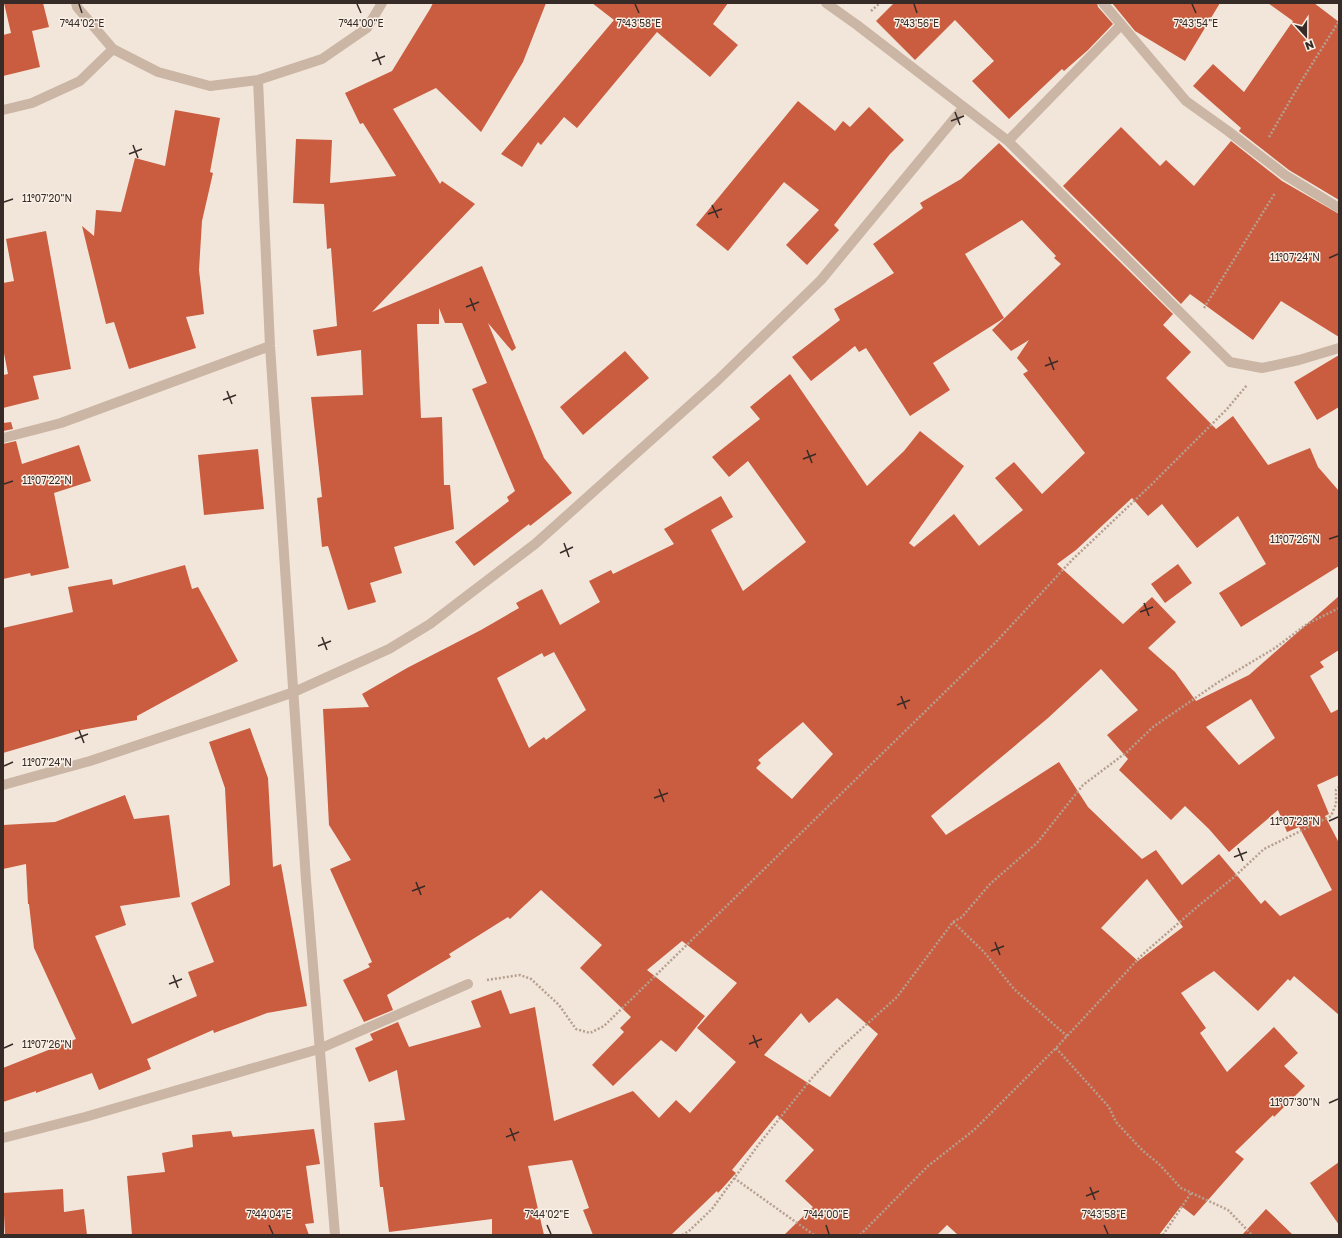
<svg xmlns="http://www.w3.org/2000/svg" width="1342" height="1238" font-family="'Golos Text',sans-serif">
<style>
.building{fill:#ca5c40;fill-rule:evenodd}
.lines{fill:none;stroke-linecap:round;stroke-linejoin:round}
.path{stroke:#b69f8f;stroke-width:2.5;stroke-dasharray:2 2;stroke-linecap:butt}
.street{stroke:#cbb5a5;stroke-width:10}
.ticks{fill:none;stroke:#362b27;stroke-width:1.5}
.ticks-label{font-size:10px;text-anchor:middle;fill:#362b27;stroke:#faf0e6;stroke-width:3;stroke-linejoin:round;paint-order:stroke}
</style>
<rect width="100%" height="100%" fill="#f2e6da"/>
<path class="building" d="M 4,3 L 43,3 L 49,27 L 32,31 L 40,67 L 3,76 L 3,35 L 11,33 Z
M 433,3 L 546,3 L 523,62 L 481,132 L 436,88 L 393,109 L 440,184 L 442,181 L 475,204 L 372,312 L 482,266 L 516,348 L 512,351 L 488,323 L 544,458 L 572,493 L 530,526 L 529,524 L 474,566 L 455,542 L 509,501 L 507,497 L 515,491 L 472,389 L 487,383 L 462,323 L 445,323 L 439,308 L 439,324 L 417,324 L 421,418 L 442,417 L 444,485 L 450,485 L 454,529 L 394,547 L 402,573 L 370,583 L 376,602 L 348,610 L 328,546 L 322,547 L 317,498 L 322,497 L 311,397 L 363,395 L 361,350 L 317,356 L 313,330 L 337,326 L 331,248 L 327,249 L 324,204 L 293,203 L 296,139 L 332,140 L 330,183 L 396,176 L 363,123 L 360,124 L 345,93 L 392,71 L 430,9 Z
M 592,3 L 728,3 L 713,24 L 738,45 L 710,77 L 657,32 L 577,128 L 564,117 L 541,145 L 538,142 L 522,167 L 501,154 L 614,20 Z
M 894,3 L 1097,3 L 1098,7 L 1113,24 L 1088,50 L 1064,71 L 1062,69 L 1009,119 L 972,81 L 994,61 L 955,20 L 915,60 L 876,21 Z
M 1112,3 L 1220,3 L 1185,61 L 1135,31 Z
M 1268,3 L 1314,3 L 1339,22 L 1339,200 L 1289,170 L 1239,131 L 1241,128 L 1193,86 L 1213,64 L 1244,92 L 1293,21 Z
M 798,101 L 835,131 L 843,121 L 850,127 L 869,107 L 904,140 L 890,154 L 834,225 L 839,230 L 807,265 L 786,245 L 819,210 L 784,182 L 728,251 L 696,225 Z
M 175,110 L 220,118 L 210,172 L 213,173 L 202,221 L 199,270 L 204,314 L 186,317 L 196,348 L 129,369 L 114,322 L 106,324 L 82,226 L 94,236 L 96,210 L 121,212 L 135,158 L 165,166 Z
M 1121,127 L 1160,166 L 1166,160 L 1194,186 L 1231,141 L 1282,181 L 1339,214 L 1339,337 L 1281,301 L 1253,340 L 1190,294 L 1181,304 L 1063,186 Z
M 999,143 L 1173,314 L 1163,325 L 1191,352 L 1166,378 L 1216,429 L 1233,416 L 1268,465 L 1310,448 L 1318,467 L 1339,491 L 1339,566 L 1241,627 L 1219,593 L 1266,564 L 1238,516 L 1197,548 L 1162,504 L 1148,516 L 1132,498 L 1076,550 L 1057,564 L 1123,624 L 1152,597 L 1176,622 L 1148,648 L 1175,672 L 1196,701 L 1249,675 L 1339,596 L 1339,650 L 1320,662 L 1324,667 L 1310,676 L 1331,713 L 1339,709 L 1339,775 L 1317,785 L 1329,814 L 1325,816 L 1339,843 L 1339,1015 L 1294,976 L 1290,981 L 1288,979 L 1258,1011 L 1214,971 L 1181,993 L 1206,1028 L 1200,1033 L 1227,1072 L 1274,1027 L 1298,1053 L 1284,1066 L 1305,1086 L 1274,1117 L 1273,1115 L 1235,1152 L 1244,1159 L 1194,1216 L 1181,1206 L 1159,1235 L 958,1235 L 947,1225 L 937,1235 L 784,1235 L 813,1207 L 785,1181 L 814,1150 L 777,1115 L 732,1170 L 736,1173 L 718,1193 L 717,1191 L 671,1235 L 593,1235 L 583,1210 L 589,1208 L 572,1160 L 528,1166 L 544,1235 L 492,1235 L 492,1219 L 389,1232 L 383,1187 L 380,1187 L 374,1123 L 405,1120 L 397,1070 L 369,1082 L 355,1048 L 373,1040 L 370,1034 L 398,1022 L 409,1047 L 481,1027 L 471,1001 L 501,990 L 510,1014 L 535,1007 L 554,1121 L 633,1091 L 659,1118 L 676,1100 L 690,1113 L 736,1062 L 697,1028 L 737,983 L 682,941 L 647,970 L 705,1016 L 676,1052 L 661,1040 L 613,1086 L 592,1065 L 624,1032 L 620,1028 L 631,1017 L 580,968 L 602,945 L 541,890 L 510,919 L 508,917 L 449,954 L 451,957 L 387,995 L 393,1010 L 364,1022 L 343,980 L 370,967 L 368,964 L 372,962 L 330,869 L 351,860 L 329,825 L 323,709 L 369,707 L 362,694 L 407,668 L 481,630 L 519,608 L 516,603 L 542,589 L 560,625 L 600,602 L 589,581 L 611,570 L 613,574 L 674,544 L 664,529 L 721,496 L 733,517 L 711,530 L 743,591 L 806,542 L 748,461 L 729,477 L 712,457 L 760,419 L 750,407 L 790,374 L 867,486 L 904,451 L 920,431 L 964,466 L 909,543 L 914,547 L 954,514 L 979,546 L 1023,510 L 995,478 L 1014,462 L 1042,494 L 1085,453 L 1023,374 L 1028,371 L 1017,358 L 1029,340 L 1011,351 L 992,330 L 1061,264 L 1054,258 L 1056,256 L 1022,220 L 965,254 L 1004,318 L 933,363 L 950,390 L 910,416 L 866,348 L 859,352 L 855,346 L 811,381 L 792,357 L 840,320 L 834,309 L 894,273 L 873,244 L 923,208 L 920,203 L 961,179 ZM 554,652 L 586,710 L 546,740 L 544,737 L 529,748 L 497,678 L 542,653 L 544,657 ZM 1101,669 L 1138,710 L 1107,735 L 1128,759 L 1119,770 L 1171,820 L 1185,806 L 1209,829 L 1229,852 L 1278,810 L 1287,832 L 1299,827 L 1332,890 L 1280,916 L 1265,900 L 1261,904 L 1219,854 L 1182,885 L 1156,850 L 1142,859 L 1088,807 L 1059,762 L 946,835 L 931,816 L 1048,718 ZM 1251,699 L 1275,738 L 1239,765 L 1206,727 ZM 803,722 L 833,754 L 792,799 L 756,768 L 761,763 L 758,760 ZM 1147,879 L 1183,927 L 1138,961 L 1101,928 ZM 837,998 L 878,1034 L 830,1097 L 764,1055 L 801,1013 L 809,1023 Z
M 46,231 L 71,369 L 33,376 L 39,399 L 3,408 L 3,375 L 8,374 L 3,348 L 3,283 L 14,281 L 6,239 Z
M 625,351 L 649,378 L 583,435 L 560,407 Z
M 1339,355 L 1339,407 L 1317,420 L 1294,382 Z
M 11,422 L 13,429 L 3,431 L 3,423 Z
M 16,441 L 22,464 L 79,445 L 91,481 L 54,493 L 69,568 L 31,576 L 30,573 L 3,579 L 3,444 Z
M 258,449 L 264,509 L 204,515 L 198,455 Z
M 1178,564 L 1192,583 L 1165,603 L 1151,584 Z
M 185,565 L 192,589 L 198,587 L 238,661 L 137,716 L 137,720 L 81,730 L 3,753 L 3,628 L 73,612 L 68,587 L 112,579 L 113,585 Z
M 250,728 L 268,778 L 273,867 L 281,864 L 307,1006 L 267,1013 L 214,1033 L 213,1030 L 147,1059 L 151,1069 L 99,1090 L 92,1073 L 36,1093 L 36,1091 L 3,1102 L 3,1068 L 76,1039 L 34,948 L 29,904 L 28,904 L 26,864 L 3,869 L 3,825 L 55,822 L 125,795 L 134,819 L 169,815 L 180,897 L 120,906 L 126,925 L 95,936 L 132,1024 L 197,996 L 188,972 L 214,962 L 191,903 L 230,885 L 225,788 L 209,742 Z
M 314,1129 L 320,1164 L 306,1166 L 314,1223 L 305,1224 L 309,1235 L 132,1235 L 127,1176 L 165,1172 L 162,1153 L 193,1147 L 192,1135 L 231,1131 L 233,1137 Z
M 1339,1162 L 1339,1225 L 1310,1183 Z
M 63,1189 L 64,1212 L 84,1209 L 87,1235 L 5,1235 L 3,1193 Z
M 1266,1209 L 1293,1235 L 1242,1235 Z"/>
<g class="lines">
<path class="path" d="M 871,11 L 880,3
M 1269,137 L 1302,80 L 1339,21
M 1204,308 L 1275,193
M 953,922 L 984,952 L 1014,989 L 1067,1036
M 487,980 L 520,975 L 531,979 L 559,1005 L 576,1029 L 590,1033 L 604,1026 L 995,643 L 1072,560 L 1151,485 L 1227,409 L 1247,385
M 1056,1048 L 1109,1107 L 1116,1122 L 1143,1151 L 1159,1164 L 1181,1188 L 1228,1210 L 1252,1235
M 734,1178 L 814,1235
M 682,1235 L 689,1231 L 712,1209 L 759,1144 L 812,1078 L 838,1050 L 897,997 L 953,922 L 962,917 L 990,884 L 1037,843 L 1083,785 L 1127,752 L 1153,727 L 1220,681 L 1275,648 L 1307,624 L 1339,608
M 860,1235 L 928,1166 L 974,1130 L 1056,1048 L 1142,955 L 1197,907 L 1233,878 L 1264,849 L 1331,816 L 1336,804 L 1336,790 L 1339,787
M 1163,1235 L 1191,1193"/>
<path class="street" d="M 76,3 L 77,7 L 113,49 L 158,72 L 210,86 L 258,80 L 322,59 L 367,28 L 382,3
M 826,3 L 857,25 L 1008,141 L 1230,362 L 1262,368 L 1299,360 L 1339,348
M 1103,3 L 1186,101 L 1228,131 L 1285,175 L 1339,208
M 258,80 L 270,346 L 306,880 L 335,1235
M 3,110 L 32,103 L 80,81 L 113,49
M 1008,141 L 1121,25
M 3,438 L 61,423 L 270,346
M 3,785 L 90,761 L 219,718 L 294,692 L 389,649 L 430,624 L 535,544 L 718,380 L 821,280 L 964,107
M 3,1138 L 85,1117 L 319,1049 L 468,984"/>
</g>
<path class="ticks" d="M 79,4 L 82,13M 357,4 L 361,13M 635,4 L 639,13M 914,4 L 917,13M 1192,4 L 1196,13M 376,52 L 381,65M 372,61 L 385,56M 955,112 L 960,125M 951,121 L 964,116M 133,145 L 138,158M 129,154 L 142,149M 4,202 L 13,199M 712,205 L 718,218M 708,214 L 722,209M 1329,258 L 1338,254M 470,298 L 475,311M 466,307 L 479,302M 1049,357 L 1054,370M 1045,366 L 1058,361M 227,391 L 232,404M 223,400 L 236,395M 807,450 L 812,463M 803,459 L 816,454M 4,484 L 13,481M 1329,539 L 1338,536M 564,543 L 569,557M 560,553 L 573,547M 1144,603 L 1149,616M 1140,612 L 1153,607M 322,637 L 327,650M 318,646 L 331,641M 901,696 L 906,709M 897,705 L 910,700M 79,730 L 84,743M 75,739 L 88,734M 4,766 L 13,762M 659,789 L 664,802M 654,798 L 668,793M 1329,821 L 1338,817M 1238,848 L 1243,861M 1234,857 L 1247,852M 416,882 L 421,895M 412,891 L 425,886M 995,942 L 1000,955M 991,951 L 1004,946M 173,975 L 178,988M 169,984 L 182,979M 753,1035 L 758,1048M 749,1044 L 762,1039M 4,1048 L 13,1044M 1329,1103 L 1338,1099M 510,1128 L 515,1141M 506,1137 L 519,1132M 1090,1187 L 1095,1200M 1086,1196 L 1099,1191M 269,1225 L 273,1234M 547,1225 L 551,1234M 826,1225 L 829,1234M 1104,1225 L 1108,1234"/>
<g class="ticks-label">
<text x="82" y="27">7°44'02"E</text>
<text x="361" y="27">7°44'00"E</text>
<text x="639" y="27">7°43'58"E</text>
<text x="917" y="27">7°43'56"E</text>
<text x="1196" y="27">7°43'54"E</text>
<text x="47" y="202">11°07'20"N</text>
<text x="1295" y="261">11°07'24"N</text>
<text x="47" y="484">11°07'22"N</text>
<text x="1295" y="543">11°07'26"N</text>
<text x="47" y="766">11°07'24"N</text>
<text x="1295" y="825">11°07'28"N</text>
<text x="47" y="1048">11°07'26"N</text>
<text x="1295" y="1106">11°07'30"N</text>
<text x="269" y="1218">7°44'04"E</text>
<text x="547" y="1218">7°44'02"E</text>
<text x="826" y="1218">7°44'00"E</text>
<text x="1104" y="1218">7°43'58"E</text>
</g>
<rect width="1342" height="1238" fill="none" stroke="#362b27" stroke-width="8"/>
<g transform="translate(1306 36) rotate(159)" stroke="#faf0e6" stroke-width="3" paint-order="stroke">
<path d="M0-3L7 15L0 10L-7 15Z" fill="#362b27"/>
<text y="-6" font-size="11" font-weight="bold" text-anchor="middle" fill="#362b27">N</text>
</g>
</svg>
